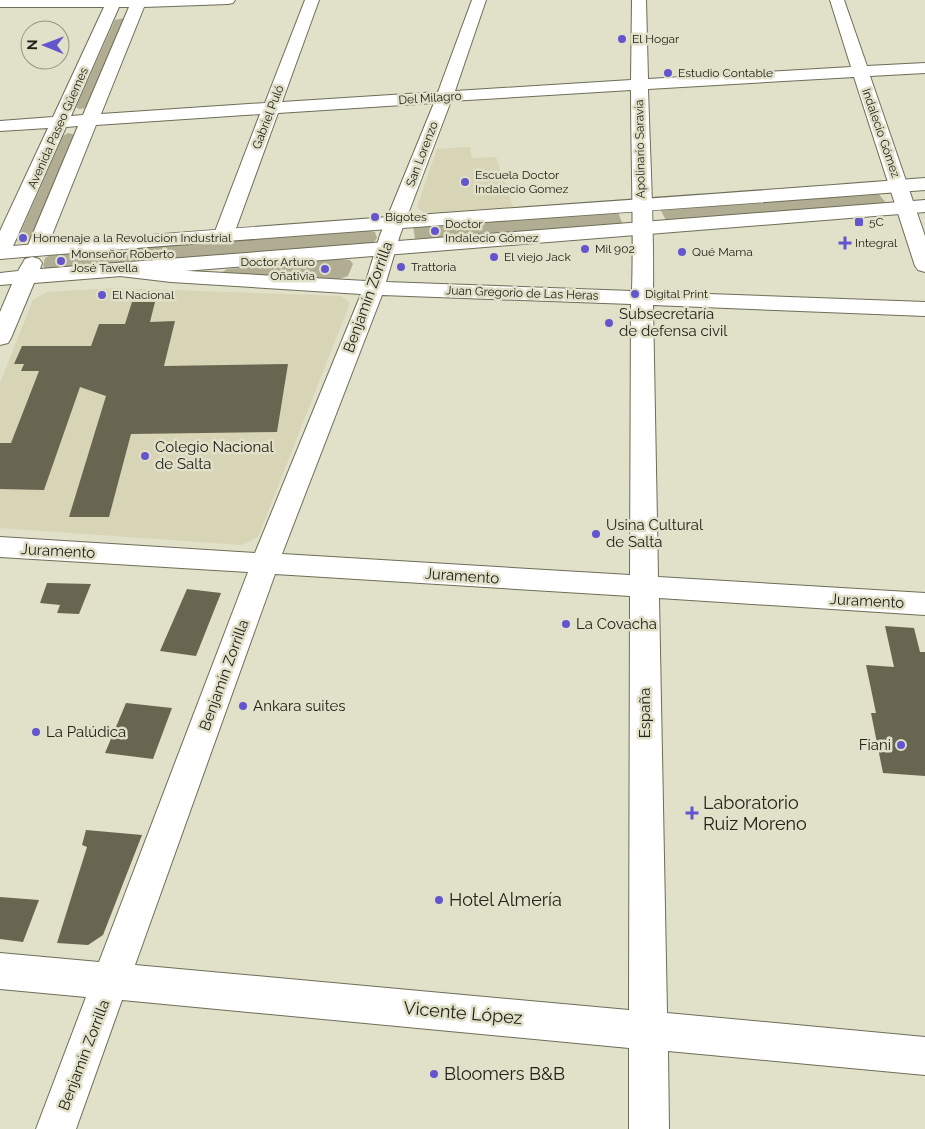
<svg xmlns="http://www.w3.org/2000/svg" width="925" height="1129" font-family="Raleway,sans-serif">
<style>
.built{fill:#d7d5b6}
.green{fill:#b0ad92}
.building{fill:#686651}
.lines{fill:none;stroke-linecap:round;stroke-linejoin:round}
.minor-casing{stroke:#6e6d58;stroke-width:2}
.major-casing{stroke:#6e6d58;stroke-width:2}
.minor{fill:#fff;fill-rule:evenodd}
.major{fill:#fff;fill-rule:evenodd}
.poi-dot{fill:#6255ce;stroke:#e1e0c8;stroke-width:2}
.labels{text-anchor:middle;stroke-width:5;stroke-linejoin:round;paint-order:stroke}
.far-poi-label{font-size:12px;fill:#23221a;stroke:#e1e0c8;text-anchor:start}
.far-street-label{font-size:12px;fill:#23221a;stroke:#e1e0c8}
.street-label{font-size:15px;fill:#23221a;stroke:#e1e0c8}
.poi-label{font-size:15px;fill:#23221a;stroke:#e1e0c8;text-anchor:start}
.near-poi-label{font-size:18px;fill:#23221a;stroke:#e1e0c8;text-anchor:start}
.near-street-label{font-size:18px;fill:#23221a;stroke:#e1e0c8}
</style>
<rect width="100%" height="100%" fill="#e1e0c8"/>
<path class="built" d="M 470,147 L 472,158 L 496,157 L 513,207 L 424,213 L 417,207 L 437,149 Z
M 114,288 L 341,296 L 350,303 L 258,537 L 242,545 L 0,528 L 0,383 L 33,300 L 47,292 Z"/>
<path class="green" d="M 124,18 L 127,20 L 88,108 L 79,109 L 76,107 L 115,20 Z
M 68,133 L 76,135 L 31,240 L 19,243 L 17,241 L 63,136 Z
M 877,192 L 887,204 L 667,222 L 660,209 Z
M 618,212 L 623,225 L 415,239 L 413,226 Z
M 368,230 L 375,232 L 377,238 L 375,241 L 369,244 L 46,269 L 43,266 L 45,258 L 54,253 Z
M 340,259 L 350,260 L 353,264 L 348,276 L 336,280 L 221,273 L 227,269 Z"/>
<path class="building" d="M 132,302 L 155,302 L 150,322 L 175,321 L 164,366 L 288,364 L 277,432 L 131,434 L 109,517 L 69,517 L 106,396 L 80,387 L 44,490 L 0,489 L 0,443 L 11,443 L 39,371 L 21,371 L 24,364 L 14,364 L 22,346 L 91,346 L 99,324 L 125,324 Z
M 47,583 L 91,584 L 79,614 L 57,613 L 60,605 L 40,603 Z
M 187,589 L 221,593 L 196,656 L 160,651 Z
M 885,626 L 914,628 L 920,652 L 925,652 L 925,776 L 883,773 L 871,713 L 876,713 L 866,665 L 894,667 Z
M 126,703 L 172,708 L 153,759 L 105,753 Z
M 86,830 L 142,835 L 103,935 L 88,945 L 57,943 L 87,847 L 82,845 Z
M 0,897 L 39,900 L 23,942 L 0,939 Z"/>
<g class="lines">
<defs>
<path id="minor" d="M 0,0 L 235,0 L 233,3 L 228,4 L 144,7 L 101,114 L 265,103 L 305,0 L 319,0 L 282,102 L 438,92 L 472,0 L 486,0 L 455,91 L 631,80 L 632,0 L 646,0 L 648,79 L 851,67 L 830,0 L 844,0 L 867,66 L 925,63 L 925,73 L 870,76 L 925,236 L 925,272 L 918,270 L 915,266 L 854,77 L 648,89 C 650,157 654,224 653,292 L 925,302 L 925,316 L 653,305 L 658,577 L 925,593 L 925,615 L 659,598 L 667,1013 L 925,1037 L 925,1075 L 668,1051 L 669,1129 L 629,1129 L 629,1048 L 122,1000 L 76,1129 L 36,1129 L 86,997 L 0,989 L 0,953 L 99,962 L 248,572 L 0,557 L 0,537 L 255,553 L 361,294 L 171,282 L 120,276 L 113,274 L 110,270 L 113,266 L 120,264 L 171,270 L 366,281 L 380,235 L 434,103 L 278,113 L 234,234 L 231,238 L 224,240 L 217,238 L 214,234 L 260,114 L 96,125 L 46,250 L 43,254 L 36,256 L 29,254 L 26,250 L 78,126 L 66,127 L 10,253 L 7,257 L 0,259 L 0,231 L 48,128 L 0,131 L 0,121 L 53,117 L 104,7 L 0,7 ZM 119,7 L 129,7 L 83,115 L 71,116 ZM 631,90 C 631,157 634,224 632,291 L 386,282 L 400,235 L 451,101 ZM 382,295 L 631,304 L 630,575 L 282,554 ZM 275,574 L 630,596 L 629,1010 L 135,965 Z"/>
<path id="major" d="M 925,178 L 925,190 C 617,214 308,233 0,259 L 0,247 C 308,221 617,202 925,178 Z
M 925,200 L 925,212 L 34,283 L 11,338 L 8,343 L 0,345 L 0,312 L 12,284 L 0,285 L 0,273 L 18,271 L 25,259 L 32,257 L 39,259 L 42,263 L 40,269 Z"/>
</defs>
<use href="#minor" class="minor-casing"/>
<use href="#major" class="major-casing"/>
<use href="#minor" class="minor"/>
<use href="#major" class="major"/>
</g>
<g class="poi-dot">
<circle cx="622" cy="39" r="5"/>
<circle cx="668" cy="73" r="5"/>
<circle cx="465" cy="182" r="5"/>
<circle cx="375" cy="217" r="5"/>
<rect x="854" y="217" width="10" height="10" rx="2.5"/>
<circle cx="435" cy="231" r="5"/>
<circle cx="23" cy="238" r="5"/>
<path d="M842.5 235.5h5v5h5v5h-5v5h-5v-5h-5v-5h5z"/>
<circle cx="585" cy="249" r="5"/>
<circle cx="682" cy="252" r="5"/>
<circle cx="494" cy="257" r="5"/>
<circle cx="61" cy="261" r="5"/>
<circle cx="401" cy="267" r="5"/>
<circle cx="325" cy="269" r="5"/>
<circle cx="635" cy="294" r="5"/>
<circle cx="102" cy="295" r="5"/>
<circle cx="609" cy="323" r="5"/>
<circle cx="145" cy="456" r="5"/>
<circle cx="596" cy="534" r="5"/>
<circle cx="566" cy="624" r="5"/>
<circle cx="243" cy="706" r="5"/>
<circle cx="36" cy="732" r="5"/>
<circle cx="901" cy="745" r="5"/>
<path d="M689.5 805.5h5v5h5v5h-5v5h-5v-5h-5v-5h5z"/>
<circle cx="439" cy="900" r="5"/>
<circle cx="434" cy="1074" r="5"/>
</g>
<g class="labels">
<g class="far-poi-label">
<text x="632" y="43">El Hogar</text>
<text x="678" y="77">Estudio Contable</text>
<text x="475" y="179">Escuela Doctor<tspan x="475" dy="14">Indalecio Gomez</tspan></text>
<text x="385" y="221">Bigotes</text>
<text x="869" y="226">5C</text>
<text x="445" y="228">Doctor<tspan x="445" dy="14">Indalecio Gómez</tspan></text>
<text x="33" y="242">Homenaje a la Revolucion Industrial</text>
<text x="855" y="247">Integral</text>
<text x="595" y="253">Mil 902</text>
<text x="692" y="256">Qué Mama</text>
<text x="71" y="258">Monseñor Roberto<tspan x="71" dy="14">José Tavella</tspan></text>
<text x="504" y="261">El viejo Jack</text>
<text x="315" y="266" text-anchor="end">Doctor Arturo<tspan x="315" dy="14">Oñativia</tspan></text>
<text x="411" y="271">Trattoria</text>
<text x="645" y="298">Digital Print</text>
<text x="112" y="299">El Nacional</text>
</g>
<g class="far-street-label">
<text transform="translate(430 98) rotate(-4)" y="4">Del Milagro</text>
<text transform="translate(268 117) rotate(-69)" y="4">Gabriel Puló</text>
<text transform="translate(58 128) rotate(-66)" y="4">Avenida Paseo Güemes</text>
<text transform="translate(881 133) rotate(71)" y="4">Indalecio Gómez</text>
<text transform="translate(640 149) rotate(-91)" y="4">Apolinario Saravia</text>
<text transform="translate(422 154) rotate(-69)" y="4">San Lorenzo</text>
<text transform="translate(522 293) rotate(2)" y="4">Juan Gregorio de Las Heras</text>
</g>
<g class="street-label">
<text transform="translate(368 297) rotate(-70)" y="5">Benjamín Zorrilla</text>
<text transform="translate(58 551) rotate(3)" y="5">Juramento</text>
<text transform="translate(462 576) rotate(4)" y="5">Juramento</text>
<text transform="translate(867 601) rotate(3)" y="5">Juramento</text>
<text transform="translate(224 675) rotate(-70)" y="5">Benjamín Zorrilla</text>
<text transform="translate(645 713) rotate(-90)" y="5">España</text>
<text transform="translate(84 1055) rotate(-69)" y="5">Benjamín Zorrilla</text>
</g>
<g class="poi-label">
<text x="619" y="319">Subsecretaría<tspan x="619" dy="17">de defensa civil</tspan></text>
<text x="155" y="452">Colegio Nacional<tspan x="155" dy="17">de Salta</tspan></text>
<text x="606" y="530">Usina Cultural<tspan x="606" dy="17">de Salta</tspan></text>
<text x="576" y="629">La Covacha</text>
<text x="253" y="711">Ankara suites</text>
<text x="46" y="737">La Palúdica</text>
<text x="891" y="750" text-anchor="end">Fiani</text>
</g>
<g class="near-poi-label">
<text x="703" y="809">Laboratorio<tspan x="703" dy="21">Ruiz Moreno</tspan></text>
<text x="449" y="906">Hotel Almería</text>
<text x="444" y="1080">Bloomers B&amp;B</text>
</g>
<g class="near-street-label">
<text transform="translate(463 1013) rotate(5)" y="6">Vicente López</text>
</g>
</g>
<g transform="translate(45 45) rotate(271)"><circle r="24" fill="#e1e0c8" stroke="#959482"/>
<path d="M0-4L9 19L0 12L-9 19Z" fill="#6255ce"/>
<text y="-8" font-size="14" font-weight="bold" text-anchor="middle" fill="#23221a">N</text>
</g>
</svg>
